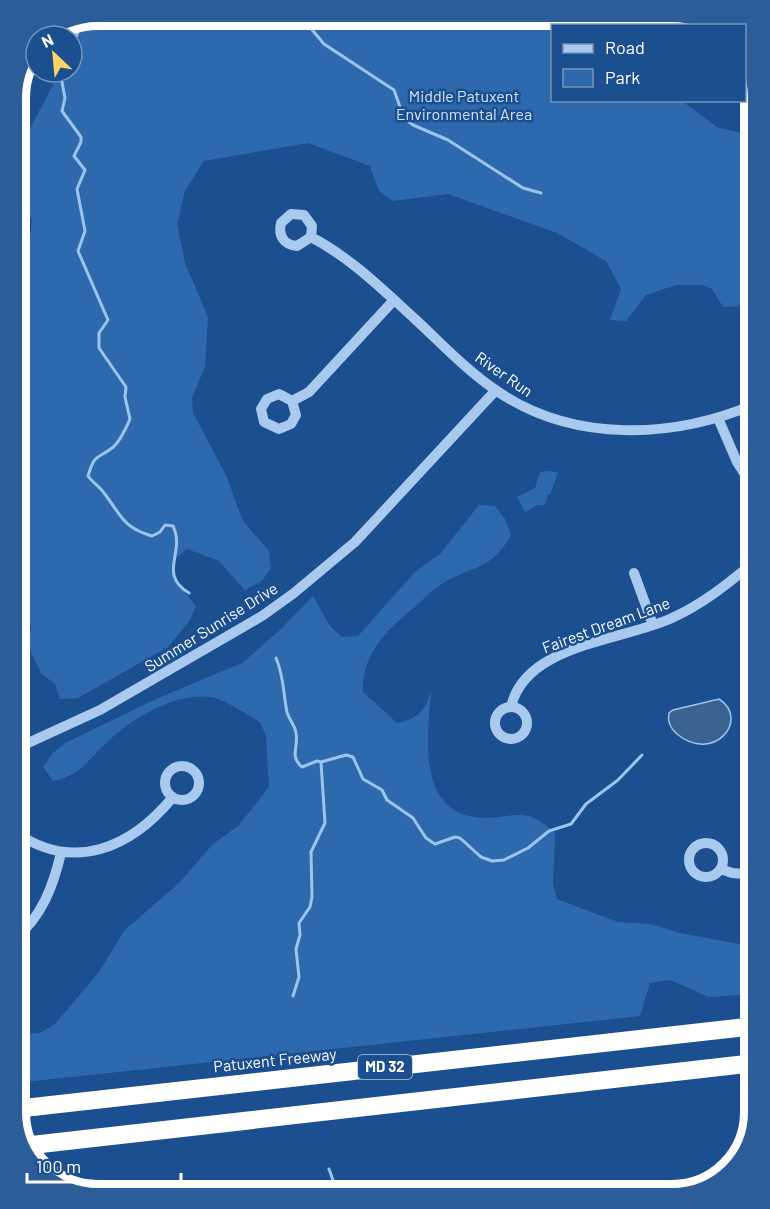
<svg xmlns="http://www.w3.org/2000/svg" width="770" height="1209" font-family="Barlow,sans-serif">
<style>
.green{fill:#2e69ad}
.water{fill:#3c6290;stroke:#9cc4f0;stroke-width:1.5}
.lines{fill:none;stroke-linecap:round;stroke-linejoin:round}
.stream{stroke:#9cc4f0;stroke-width:3}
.minor{stroke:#a9c9ee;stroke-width:10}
.highway{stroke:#fff;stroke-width:18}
.labels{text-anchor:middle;stroke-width:5;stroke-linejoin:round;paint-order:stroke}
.shield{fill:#1b4f8f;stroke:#bbcadd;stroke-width:1.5}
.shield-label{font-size:15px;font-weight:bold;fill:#fff}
.park-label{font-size:16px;fill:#cfe3fa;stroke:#1b4f8f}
.street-label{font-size:16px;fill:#fff;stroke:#1b4f8f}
.rim{fill:none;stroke:#fff;stroke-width:8}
</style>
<rect width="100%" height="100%" fill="#1b4f8f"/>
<path class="green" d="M 97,15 L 538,15 L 554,25 L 552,100 L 682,101 L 717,127 L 755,137 L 755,311 L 740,306 L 723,307 L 712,289 L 702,285 L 676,285 L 646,295 L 626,321 L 610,320 L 621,289 L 606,261 L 557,233 L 448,194 L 393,201 L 379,191 L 370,166 L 308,143 L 204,161 L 185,191 L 177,224 L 185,263 L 208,317 L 205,367 L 192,397 L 193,413 L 226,475 L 243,521 L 269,551 L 271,568 L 262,581 L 245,590 L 219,561 L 187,549 L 175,559 L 173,578 L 196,606 L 190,620 L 168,647 L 78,698 L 60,699 L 55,684 L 42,674 L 27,644 L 31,628 L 25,595 L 28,557 L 15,514 L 15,264 L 29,247 L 32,220 L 24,205 L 23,154 L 28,132 L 54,83 L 52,72 L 72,72 L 72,36 L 46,36 Z
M 545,471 L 558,472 L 550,495 L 548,494 L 545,505 L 537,505 L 525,512 L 517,497 L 535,488 L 540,473 Z
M 479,505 L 495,506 L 505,519 L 511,534 C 495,569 471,566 442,584 C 433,589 425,598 417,605 C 389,628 361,653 363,692 L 397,723 C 418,719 425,711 431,691 C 428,732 416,808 474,817 C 510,822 525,801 555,834 L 553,884 L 557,899 L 618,922 L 651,924 L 680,933 L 755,947 L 755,994 L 709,997 L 670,980 L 650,983 L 640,1016 L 15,1083 L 15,1035 L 40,1033 L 55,1024 L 99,972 L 124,931 L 181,881 L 212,845 L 239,825 L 269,787 L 266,736 L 260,722 C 248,715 224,699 211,697 C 174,692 129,720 104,745 C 85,763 81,775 53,781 L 43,767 L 53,753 L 65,743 L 156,699 L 242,663 L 279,631 L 313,596 L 330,626 L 342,637 L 358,636 L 415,572 L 440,554 Z"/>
<path class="water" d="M 719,699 C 751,720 713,764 677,734 C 670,728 667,722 669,713 L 673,710 Z"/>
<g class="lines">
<path class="stream" d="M 303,19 L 324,44 L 394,90 L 404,118 L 413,125 L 448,140 L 523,188 L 541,193
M 72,48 L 82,21
M 60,72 L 65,98 L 62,111 L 81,137 L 81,142 L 74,156 L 85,170 L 77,189 L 85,231 L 78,251 L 108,320 L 99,333 L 99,348 L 126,387 L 125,397 L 130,419 C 126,428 120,442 112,448 C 96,460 95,453 88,476 C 93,483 100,487 104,493 C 121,515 123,528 152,536 L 160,532 L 165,525 L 173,526 C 186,553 157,573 189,593
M 276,658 C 284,676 283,693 287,712 C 289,720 295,725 296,733 C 299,747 289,756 302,767 L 317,761 L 321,762 L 325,823 L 311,852 L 312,897 L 310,907 L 299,923 L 300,935 L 296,949 L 299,977 L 293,996
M 321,762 L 346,755 L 353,757 L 363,779 L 382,790 L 387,800 L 413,818 L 426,838 L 435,844 L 455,837 L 460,838 L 481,857 L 492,861 L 504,860 L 528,848 L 549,831 L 571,824 L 586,804 L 618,780 L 642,755
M 329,1169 L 338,1194"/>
<path class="minor" d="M 666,15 L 690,26
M 311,237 L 312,226 L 304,215 L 291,214 L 281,223 C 278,236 284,245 297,246 L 311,237 C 351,258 382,289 415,319 C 441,343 467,371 497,391 C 573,443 673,439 755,404
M 292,401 L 296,415 L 291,424 L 279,429 L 264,422 L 261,409 L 267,399 L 279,394 L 292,401 L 309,392 L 394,300
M 718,418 L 737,462 L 755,490
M 634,573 L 653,625
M495 723a16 16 0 1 1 32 0a16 16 0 1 1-32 0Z
M 511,707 C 525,644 622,641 672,618 C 703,604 729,583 755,561
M 15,749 L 100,710 L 262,616 L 294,593 L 355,542 L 496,390
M165 783a17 17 0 1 1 34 0a17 17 0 1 1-34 0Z
M 15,832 C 74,873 131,848 173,797
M689 860a17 17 0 1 1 34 0a17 17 0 1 1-34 0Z
M 721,869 L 732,873 L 755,875
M 15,939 C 42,916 53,887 61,853"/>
<path class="highway" d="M 15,1109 L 755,1026
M 23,1146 L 755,1063"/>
</g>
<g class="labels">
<rect class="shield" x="358" y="1055" width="54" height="24" rx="4.5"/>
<g class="shield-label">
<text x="385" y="1072">MD 32</text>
</g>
<g class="park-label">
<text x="464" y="102">Middle Patuxent<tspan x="464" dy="18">Environmental Area</tspan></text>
</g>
<g class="street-label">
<text transform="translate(504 374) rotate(35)" y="6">River Run</text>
<text transform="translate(606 625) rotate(-20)" y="6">Fairest Dream Lane</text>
<text transform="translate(211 627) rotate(-32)" y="6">Summer Sunrise Drive</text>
<text transform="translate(275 1060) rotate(-6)" y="6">Patuxent Freeway</text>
</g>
</g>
<path d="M0 0H770V1209H0ZM98 26H672A72 72 0 0 1 744 98V1112A72 72 0 0 1 672 1184H98A72 72 0 0 1 26 1112V98A72 72 0 0 1 98 26Z" fill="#2d5d98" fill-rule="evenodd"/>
<path class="rim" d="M98 26H672A72 72 0 0 1 744 98V1112A72 72 0 0 1 672 1184H98A72 72 0 0 1 26 1112V98A72 72 0 0 1 98 26Z"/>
<rect x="551" y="24" width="195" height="78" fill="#1b4f8f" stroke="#7695bc" stroke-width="1.5"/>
<rect x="563" y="44" width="30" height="9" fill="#a9c9ee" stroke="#7695bc" stroke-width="1.5"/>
<text x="605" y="54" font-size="18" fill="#ffffff">Road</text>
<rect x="563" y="69" width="30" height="18" fill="#2e69ad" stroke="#7695bc" stroke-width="1.5"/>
<text x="605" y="84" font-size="18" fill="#ffffff">Park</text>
<g transform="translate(54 54) rotate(334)"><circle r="28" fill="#1b4f8f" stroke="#7695bc" stroke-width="1.5"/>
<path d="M0-4.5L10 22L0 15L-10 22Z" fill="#ffd166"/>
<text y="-9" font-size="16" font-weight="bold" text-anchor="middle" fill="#ffffff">N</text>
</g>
<path d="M27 1173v9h154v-9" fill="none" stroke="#ffffff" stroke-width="3"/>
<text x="36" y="1173" font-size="18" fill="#ffffff" stroke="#1b4f8f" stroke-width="4.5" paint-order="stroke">100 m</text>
</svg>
